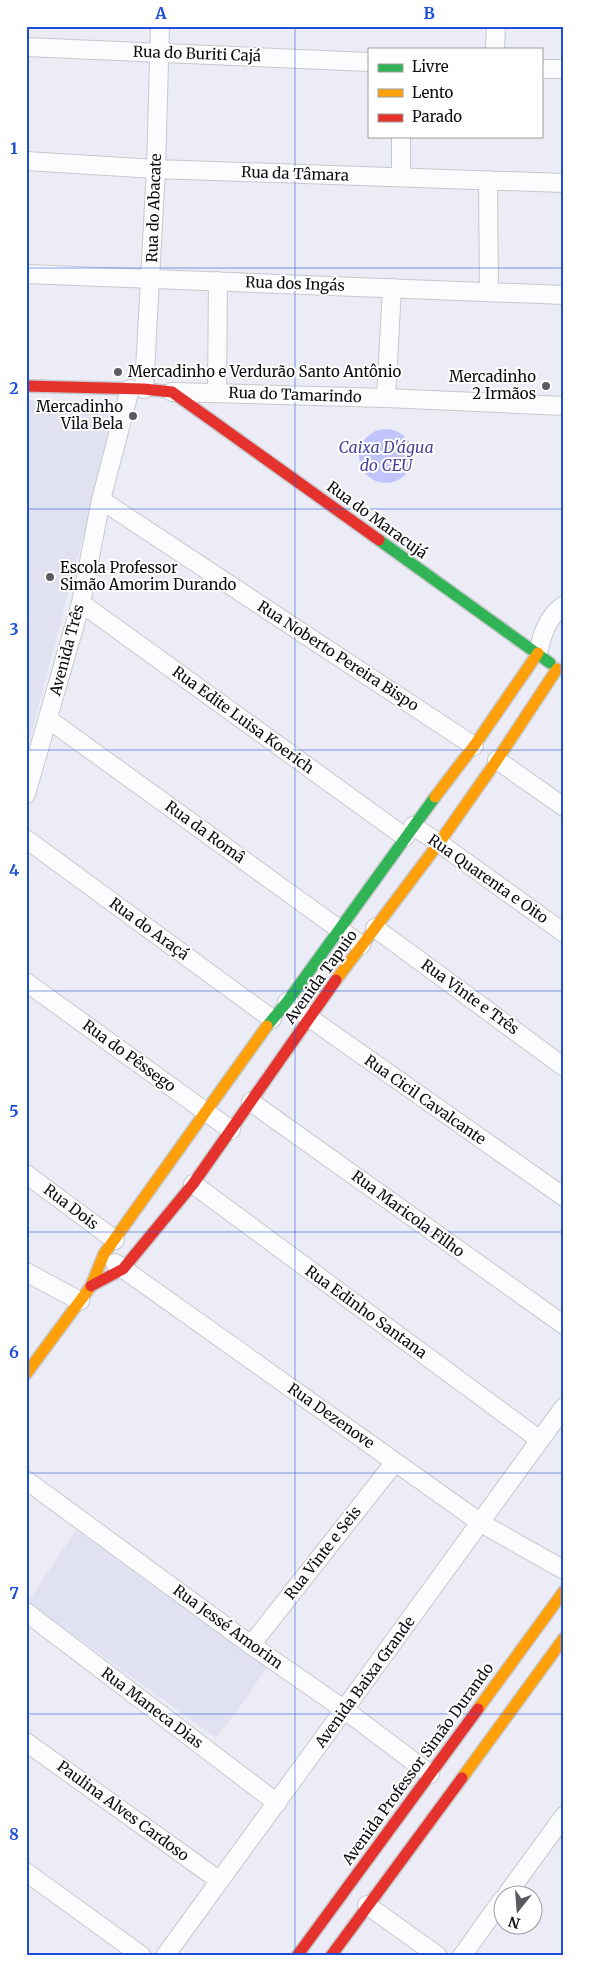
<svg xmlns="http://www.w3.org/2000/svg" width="590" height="1982" font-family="Merriweather,serif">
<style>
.built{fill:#e0e1f1}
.water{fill:#c1c3fb}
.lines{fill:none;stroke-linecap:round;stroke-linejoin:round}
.street-casing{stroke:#c7c8ce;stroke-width:20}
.fast-casing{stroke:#c7c8ce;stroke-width:14}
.slow-casing{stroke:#c7c8ce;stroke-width:14}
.jam-casing{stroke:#c7c8ce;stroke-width:14}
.street{stroke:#fcfcfe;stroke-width:18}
.fast{stroke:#30b455;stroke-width:11}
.slow{stroke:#ff9f0a;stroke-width:11}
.jam{stroke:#e5322d;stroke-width:11}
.grid{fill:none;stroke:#1d4ed8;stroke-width:1;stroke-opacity:0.55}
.poi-dot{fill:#5a5a61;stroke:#fff;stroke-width:2}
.labels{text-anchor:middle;stroke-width:4;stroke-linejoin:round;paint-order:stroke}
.street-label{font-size:15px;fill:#0c0c12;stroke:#fff}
.poi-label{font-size:15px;fill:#0c0c12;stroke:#fff;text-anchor:start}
.water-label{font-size:16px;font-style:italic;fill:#4b449c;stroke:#fff}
.neatline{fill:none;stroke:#1d4ed8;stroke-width:2}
.grid-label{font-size:16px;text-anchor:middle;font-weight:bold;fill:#1d4ed8}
</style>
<rect width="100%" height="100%" fill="#ebecf5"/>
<path class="built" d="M 26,401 L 119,402 L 26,753 Z
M 76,1530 L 267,1667 L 243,1703 L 216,1738 L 28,1602 Z"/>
<path class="water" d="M359 456a27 27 0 1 1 54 0a27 27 0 1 1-54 0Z"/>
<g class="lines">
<defs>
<path id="street" d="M 26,47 L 369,62
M 495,49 L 496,26
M 541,69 L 564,69
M 401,136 L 401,177
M 26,161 L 156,169 L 564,183
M 488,180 L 489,292
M 26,274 L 564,295
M 144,389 L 156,169 L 160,26
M 172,392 L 386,398 L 564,406
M 217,393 L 218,281
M 386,398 L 392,288
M 101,500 L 474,746
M 81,603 L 405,837
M 538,653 C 542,635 547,617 564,605
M 48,719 L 361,945
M 497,760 L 564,807
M 26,794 L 81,603 L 101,500 L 130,389
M 413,826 L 439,843 L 564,933
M 26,839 L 272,1019
M 375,928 L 564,1067
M 26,982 L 231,1130
M 287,1002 L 564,1197
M 251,1102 L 564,1325
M 26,1174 L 115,1240
M 193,1184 L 540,1440
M 115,1263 L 481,1523 L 564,1570
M 26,1272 L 80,1301
M 26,1480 L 251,1645 L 345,1710 L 430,1774
M 26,1612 L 277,1803
M 251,1645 L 395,1462
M 26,1742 L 220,1881
M 26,1872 L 142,1956
M 507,1894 L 564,1816
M 367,1905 L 438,1956
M 165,1956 L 564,1407
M 462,1956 L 502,1900"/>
<path id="fast" d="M 379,540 L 550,663
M 267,1026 L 287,1002 L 435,797"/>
<path id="slow" d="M 435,797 L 474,746 L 538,653
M 336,980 L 439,843 L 497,760 L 557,669
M 26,1374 L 91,1286 L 104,1254 L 267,1026
M 478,1709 L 564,1591
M 462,1778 L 564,1638"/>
<path id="jam" d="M 26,386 L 144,389 L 172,392 L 379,540
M 91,1286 L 123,1269 L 193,1184 L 336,980
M 297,1956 L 478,1709
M 331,1956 L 462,1778"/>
</defs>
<use href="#street" class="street-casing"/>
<use href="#fast" class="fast-casing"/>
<use href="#slow" class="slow-casing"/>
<use href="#jam" class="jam-casing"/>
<use href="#street" class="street"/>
<use href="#fast" class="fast"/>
<use href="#slow" class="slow"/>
<use href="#jam" class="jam"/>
</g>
<path class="grid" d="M 295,26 L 295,1956M 26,268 L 564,268M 26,509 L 564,509M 26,750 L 564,750M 26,991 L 564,991M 26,1232 L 564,1232M 26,1473 L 564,1473M 26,1714 L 564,1714"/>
<g class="poi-dot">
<circle cx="118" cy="372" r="5"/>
<circle cx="546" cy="386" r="5"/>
<circle cx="133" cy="416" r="5"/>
<circle cx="50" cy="577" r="5"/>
</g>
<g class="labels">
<g class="street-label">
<text transform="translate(197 54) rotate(2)" y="5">Rua do Buriti Cajá</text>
<text transform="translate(295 174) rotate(2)" y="5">Rua da Tâmara</text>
<text transform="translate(154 208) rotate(-88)" y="5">Rua do Abacate</text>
<text transform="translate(295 284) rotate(2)" y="5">Rua dos Ingás</text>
<text transform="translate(295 395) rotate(2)" y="5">Rua do Tamarindo</text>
<text transform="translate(377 520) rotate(36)" y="5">Rua do Maracujá</text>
<text transform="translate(67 650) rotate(-75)" y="5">Avenida Três</text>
<text transform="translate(338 656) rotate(33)" y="5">Rua Noberto Pereira Bispo</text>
<text transform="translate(243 720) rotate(36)" y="5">Rua Edite Luisa Koerich</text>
<text transform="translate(205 832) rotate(36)" y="5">Rua da Româ</text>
<text transform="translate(488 879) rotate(35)" y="5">Rua Quarenta e Oito</text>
<text transform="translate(149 929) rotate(36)" y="5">Rua do Araçá</text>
<text transform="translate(321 977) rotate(-54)" y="5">Avenida Tapuio</text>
<text transform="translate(470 997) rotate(36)" y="5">Rua Vinte e Três</text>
<text transform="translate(129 1056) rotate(36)" y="5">Rua do Pêssego</text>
<text transform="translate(425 1100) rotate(35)" y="5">Rua Cicil Cavalcante</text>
<text transform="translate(71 1207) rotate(37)" y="5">Rua Dois</text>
<text transform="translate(408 1214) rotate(36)" y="5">Rua Maricola Filho</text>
<text transform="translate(366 1312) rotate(36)" y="5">Rua Edinho Santana</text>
<text transform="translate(331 1416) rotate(35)" y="5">Rua Dezenove</text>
<text transform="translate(323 1553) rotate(-52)" y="5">Rua Vinte e Seis</text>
<text transform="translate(228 1627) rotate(36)" y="5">Rua Jessé Amorim</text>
<text transform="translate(365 1682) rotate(-54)" y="5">Avenida Baixa Grande</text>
<text transform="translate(152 1708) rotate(37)" y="5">Rua Maneca Dias</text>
<text transform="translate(418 1764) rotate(-54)" y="5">Avenida Professor Simão Durando</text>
<text transform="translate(123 1811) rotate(36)" y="5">Paulina Alves Cardoso</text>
</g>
<g class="poi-label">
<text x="128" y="377">Mercadinho e Verdurão Santo Antônio</text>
<text x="536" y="382" text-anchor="end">Mercadinho<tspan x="536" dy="17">2 Irmãos</tspan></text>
<text x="123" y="412" text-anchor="end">Mercadinho<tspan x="123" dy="17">Vila Bela</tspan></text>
<text x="60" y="573">Escola Professor<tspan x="60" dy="17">Simão Amorim Durando</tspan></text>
</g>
<g class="water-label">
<text x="386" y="453">Caixa D'água<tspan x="386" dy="18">do CEU</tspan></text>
</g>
</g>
<rect width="590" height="1982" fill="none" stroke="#ffffff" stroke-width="55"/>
<rect x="368" y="48" width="175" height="90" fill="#ffffff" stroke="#9e9ea0"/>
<rect x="378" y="64" width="25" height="8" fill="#30b455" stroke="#9e9ea0"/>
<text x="412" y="72" font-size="15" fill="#0c0c12">Livre</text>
<rect x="378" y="89" width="25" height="8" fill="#ff9f0a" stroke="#9e9ea0"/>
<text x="412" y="98" font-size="15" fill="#0c0c12">Lento</text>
<rect x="378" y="114" width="25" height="8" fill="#e5322d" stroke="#9e9ea0"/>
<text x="412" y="122" font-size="15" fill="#0c0c12">Parado</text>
<g transform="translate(518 1910) rotate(197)"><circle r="24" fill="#ffffff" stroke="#9e9ea0"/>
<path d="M0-4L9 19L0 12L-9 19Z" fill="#5a5a61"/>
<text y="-8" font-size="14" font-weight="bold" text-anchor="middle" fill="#0c0c12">N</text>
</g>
<rect x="28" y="28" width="534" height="1926" class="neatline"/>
<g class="grid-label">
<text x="161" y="19">A</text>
<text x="429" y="19">B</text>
<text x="14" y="154">1</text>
<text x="14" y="394">2</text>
<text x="14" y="635">3</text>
<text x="14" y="876">4</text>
<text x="14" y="1117">5</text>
<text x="14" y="1358">6</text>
<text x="14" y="1599">7</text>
<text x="14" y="1840">8</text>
</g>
</svg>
